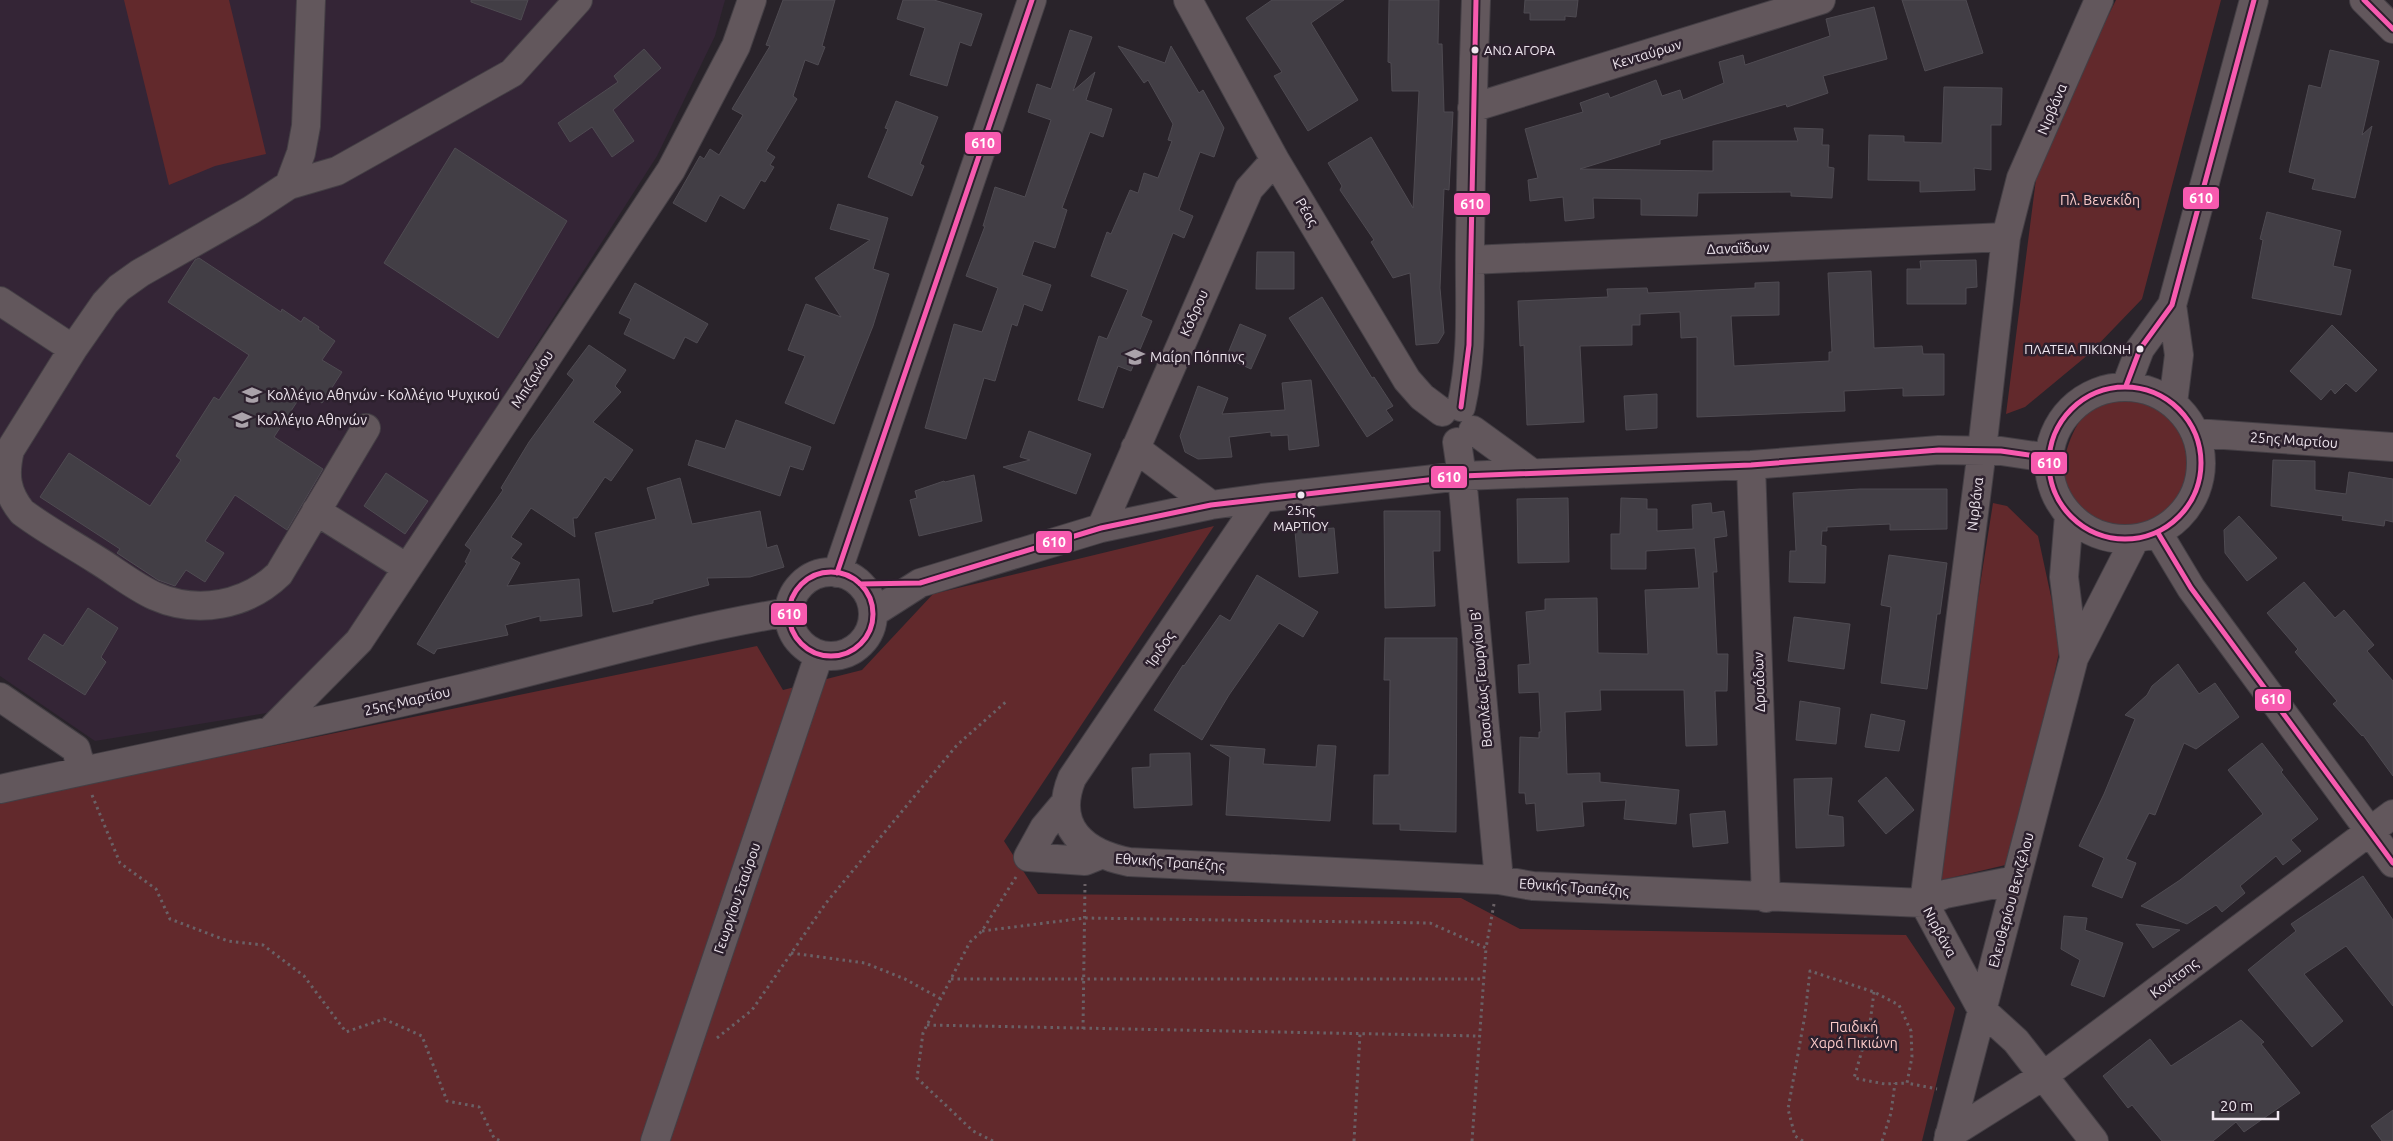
<svg xmlns="http://www.w3.org/2000/svg" width="2393" height="1141" font-family="Ubuntu,sans-serif">
<style>
.built{fill:#342536}
.green{fill:#62292c}
.building{fill:#423e45;stroke:#4f4b52}
.lines{fill:none;stroke-linecap:round;stroke-linejoin:round}
.minor-casing{stroke:#443f45;stroke-width:30}
.path{stroke:#6a6166;stroke-width:3;stroke-dasharray:2.5 4;stroke-linecap:butt}
.minor{stroke:#62575c;stroke-width:28}
.bus-1-casing{stroke:#2c202d;stroke-width:9}
.bus-1{stroke:#f75aaf;stroke-width:5}
.bus-dot{fill:#efe6ef;stroke:#2c202d;stroke-width:2}
.labels{text-anchor:middle;stroke-width:5;stroke-linejoin:round;paint-order:stroke}
.bus-label{font-size:13px;fill:#efe6ef;stroke:#2c202d;text-anchor:start}
.street-label{font-size:14px;fill:#efe6ef;stroke:#2c202d}
.park-label{font-size:14px;fill:#fccbc9;stroke:#2c202d}
.poi-label{font-size:14px;fill:#efe6ef;stroke:#2c202d;text-anchor:start}
.line-badge{stroke:#2c202d;stroke-width:2}
.badge-label{font-size:14px;text-anchor:middle;font-weight:bold;fill:#fff}
</style>
<rect width="100%" height="100%" fill="#29232a"/>
<path class="built" d="M 0,0 L 725,0 L 715,36 L 657,156 L 351,634 L 267,713 L 95,741 L 0,676 Z"/>
<path class="green" d="M 124,0 L 229,0 L 266,154 L 215,166 L 169,185 Z
M 2116,0 L 2221,0 L 2142,299 L 2089,354 L 2025,407 L 2006,414 L 2036,179 L 2073,86 Z
M 2118,395 C 2180,393 2209,443 2180,497 C 2175,507 2165,515 2155,520 C 2119,539 2071,520 2064,477 C 2062,461 2068,443 2075,429 C 2084,412 2098,399 2118,395 Z
M 1993,503 L 2007,506 L 2038,536 L 2061,643 L 2014,863 L 1933,882 Z
M 1214,526 L 1004,841 L 1038,894 L 1461,898 L 1520,929 L 1906,935 L 1955,1008 L 1922,1141 L 0,1141 L 0,802 L 757,646 L 783,690 L 862,670 L 933,594 Z"/>
<path class="building" d="M 471,0 L 528,0 L 521,20 L 471,2 Z
M 783,0 L 835,0 L 822,46 L 825,47 L 818,65 L 805,60 L 793,96 L 797,99 L 766,151 L 775,157 L 770,165 L 774,167 L 765,182 L 761,180 L 744,209 L 720,195 L 706,222 L 673,203 L 700,156 L 704,159 L 710,149 L 719,155 L 743,115 L 732,109 L 770,46 L 766,45 Z
M 903,0 L 934,0 L 982,14 L 971,46 L 960,42 L 947,86 L 910,75 L 925,28 L 897,19 Z
M 1272,0 L 1344,0 L 1311,23 L 1358,100 L 1308,131 L 1274,76 L 1282,72 L 1246,18 Z
M 1389,0 L 1439,0 L 1438,44 L 1442,44 L 1444,112 L 1453,112 L 1449,190 L 1444,189 L 1440,288 L 1444,333 L 1438,343 L 1416,345 L 1410,273 L 1393,278 L 1371,242 L 1374,240 L 1340,190 L 1342,186 L 1328,163 L 1371,137 L 1413,208 L 1419,91 L 1392,91 L 1391,63 L 1388,62 Z
M 1525,0 L 1578,0 L 1576,17 L 1565,16 L 1565,20 L 1530,20 L 1530,13 L 1524,13 Z
M 1902,0 L 1966,0 L 1983,53 L 1925,71 Z
M 1874,7 L 1887,59 L 1823,76 L 1828,93 L 1787,107 L 1786,104 L 1660,140 L 1660,144 L 1580,169 L 1713,171 L 1713,141 L 1798,141 L 1794,128 L 1823,129 L 1822,145 L 1829,145 L 1828,167 L 1834,168 L 1832,198 L 1791,196 L 1791,192 L 1698,193 L 1697,216 L 1641,215 L 1641,199 L 1593,198 L 1594,218 L 1565,221 L 1563,197 L 1530,201 L 1528,180 L 1538,178 L 1525,129 L 1583,112 L 1580,103 L 1608,93 L 1610,98 L 1656,80 L 1662,96 L 1680,90 L 1683,100 L 1724,83 L 1719,62 L 1743,55 L 1745,65 L 1830,36 L 1826,19 Z
M 1070,30 L 1092,37 L 1073,91 L 1095,72 L 1086,100 L 1112,109 L 1103,137 L 1090,132 L 1062,208 L 1067,210 L 1055,248 L 1034,241 L 1022,275 L 1051,285 L 1042,311 L 1024,304 L 1017,326 L 1012,324 L 995,381 L 984,378 L 966,439 L 925,428 L 954,324 L 982,332 L 998,288 L 966,276 L 985,226 L 983,226 L 995,187 L 1025,197 L 1051,120 L 1028,112 L 1037,84 L 1051,89 Z
M 1118,46 L 1165,63 L 1171,46 L 1199,93 L 1203,90 L 1224,128 L 1214,157 L 1200,152 L 1179,210 L 1193,216 L 1184,238 L 1173,233 L 1141,316 L 1152,321 L 1131,371 L 1118,366 L 1103,408 L 1078,400 L 1099,336 L 1107,339 L 1128,290 L 1091,276 L 1107,232 L 1111,234 L 1130,190 L 1138,193 L 1144,173 L 1158,178 L 1172,141 L 1168,140 L 1173,124 L 1148,80 L 1144,83 Z
M 644,49 L 661,68 L 613,110 L 634,141 L 612,157 L 592,127 L 570,142 L 558,123 L 618,82 L 614,76 Z
M 2330,50 L 2379,61 L 2362,135 L 2372,126 L 2355,198 L 2312,189 L 2315,179 L 2289,172 L 2309,85 L 2321,88 Z
M 1944,87 L 2002,88 L 2001,125 L 1991,125 L 1991,170 L 1974,168 L 1975,190 L 1920,192 L 1920,181 L 1868,180 L 1869,135 L 1904,136 L 1904,142 L 1942,143 Z
M 896,101 L 938,117 L 920,164 L 924,166 L 912,196 L 868,177 L 888,129 L 885,128 Z
M 455,148 L 567,221 L 498,338 L 384,263 Z
M 838,204 L 888,218 L 873,269 L 889,274 L 873,326 L 834,424 L 785,403 L 805,356 L 788,350 L 806,304 L 841,317 L 815,278 L 870,240 L 830,229 Z
M 2267,212 L 2341,231 L 2333,266 L 2351,270 L 2341,315 L 2252,298 L 2263,240 L 2260,239 Z
M 1257,252 L 1294,252 L 1294,289 L 1256,289 Z
M 199,258 L 281,312 L 282,309 L 301,322 L 304,317 L 319,327 L 318,329 L 335,341 L 322,360 L 342,372 L 322,403 L 304,391 L 274,437 L 323,469 L 287,530 L 235,495 L 205,541 L 224,553 L 205,582 L 186,570 L 175,586 L 158,580 L 117,553 L 120,549 L 40,497 L 69,453 L 150,506 L 181,460 L 176,456 L 214,397 L 219,400 L 249,355 L 168,302 L 195,260 Z
M 1976,260 L 1977,287 L 1966,288 L 1966,304 L 1907,304 L 1907,269 L 1921,269 L 1920,261 Z
M 1871,271 L 1874,348 L 1922,346 L 1923,354 L 1944,354 L 1944,395 L 1903,396 L 1903,388 L 1844,391 L 1845,411 L 1697,417 L 1697,337 L 1681,338 L 1680,312 L 1640,314 L 1640,325 L 1632,325 L 1632,345 L 1580,346 L 1584,422 L 1527,425 L 1524,345 L 1520,346 L 1518,301 L 1608,297 L 1607,289 L 1647,288 L 1648,293 L 1755,288 L 1755,283 L 1779,282 L 1779,315 L 1731,316 L 1734,366 L 1829,361 L 1829,352 L 1832,352 L 1828,273 Z
M 635,283 L 708,324 L 697,343 L 685,337 L 674,359 L 624,334 L 631,319 L 619,313 Z
M 1322,297 L 1372,378 L 1374,377 L 1393,406 L 1386,410 L 1393,420 L 1367,437 L 1289,318 Z
M 1240,324 L 1266,335 L 1251,369 L 1226,358 Z
M 2332,325 L 2377,370 L 2356,392 L 2346,383 L 2335,394 L 2331,389 L 2321,400 L 2290,371 Z
M 589,345 L 626,370 L 615,386 L 621,392 L 593,422 L 633,450 L 611,481 L 605,477 L 577,518 L 573,518 L 575,537 L 531,508 L 511,537 L 522,544 L 511,558 L 520,563 L 507,586 L 579,579 L 582,616 L 540,621 L 540,616 L 505,625 L 508,635 L 437,649 L 434,654 L 417,644 L 467,563 L 465,562 L 471,550 L 465,545 L 503,490 L 501,488 L 529,442 L 574,380 L 567,374 Z
M 1311,380 L 1319,446 L 1289,450 L 1288,435 L 1271,436 L 1271,432 L 1229,437 L 1232,457 L 1198,459 L 1185,452 L 1180,436 L 1198,386 L 1228,398 L 1222,414 L 1285,410 L 1282,383 Z
M 1657,394 L 1657,428 L 1626,430 L 1624,396 Z
M 736,420 L 811,447 L 803,470 L 790,466 L 780,496 L 688,465 L 696,440 L 725,449 Z
M 1029,431 L 1091,454 L 1076,494 L 1003,467 L 1030,460 L 1020,457 Z
M 2273,460 L 2315,461 L 2315,490 L 2346,494 L 2349,472 L 2393,479 L 2393,522 L 2385,520 L 2384,526 L 2342,520 L 2343,516 L 2271,506 Z
M 386,473 L 428,501 L 405,534 L 364,506 Z
M 974,475 L 982,521 L 919,536 L 910,500 L 917,498 L 915,491 L 944,481 L 945,482 Z
M 680,478 L 692,524 L 760,511 L 767,548 L 777,545 L 784,567 L 750,577 L 707,578 L 709,585 L 653,600 L 653,603 L 613,612 L 595,533 L 656,519 L 647,488 Z
M 1860,489 L 1947,489 L 1947,529 L 1890,530 L 1890,524 L 1827,527 L 1827,531 L 1822,531 L 1821,545 L 1826,546 L 1825,583 L 1789,582 L 1790,551 L 1796,551 L 1793,493 Z
M 1568,498 L 1569,562 L 1518,563 L 1517,499 Z
M 1621,498 L 1647,499 L 1647,509 L 1657,509 L 1657,531 L 1693,529 L 1692,505 L 1711,503 L 1712,513 L 1724,511 L 1727,536 L 1714,538 L 1717,572 L 1713,572 L 1717,654 L 1728,654 L 1727,691 L 1715,691 L 1717,745 L 1686,746 L 1684,690 L 1600,690 L 1601,710 L 1565,712 L 1567,774 L 1600,773 L 1600,782 L 1679,790 L 1676,824 L 1624,819 L 1626,800 L 1582,802 L 1584,826 L 1537,831 L 1535,803 L 1526,804 L 1525,793 L 1519,793 L 1520,737 L 1539,738 L 1539,732 L 1541,732 L 1539,692 L 1519,693 L 1518,665 L 1530,664 L 1526,612 L 1545,610 L 1545,599 L 1597,598 L 1598,653 L 1648,654 L 1645,590 L 1699,588 L 1695,548 L 1646,551 L 1646,569 L 1611,569 L 1611,534 L 1620,534 Z
M 1384,511 L 1440,511 L 1440,551 L 1433,551 L 1435,606 L 1385,608 Z
M 2239,516 L 2277,558 L 2247,581 L 2225,553 L 2224,530 Z
M 1334,528 L 1338,573 L 1299,577 L 1295,531 Z
M 1889,555 L 1947,563 L 1940,614 L 1937,614 L 1927,689 L 1881,683 L 1891,607 L 1881,605 Z
M 1257,575 L 1318,612 L 1303,637 L 1279,623 L 1229,695 L 1202,740 L 1154,710 L 1183,665 L 1184,666 L 1220,615 L 1230,621 Z
M 2304,582 L 2335,618 L 2344,610 L 2374,645 L 2367,651 L 2393,681 L 2393,776 L 2363,735 L 2362,736 L 2333,704 L 2337,701 L 2295,652 L 2298,649 L 2267,613 Z
M 88,608 L 118,628 L 101,657 L 106,662 L 85,695 L 28,659 L 44,634 L 63,646 Z
M 1794,617 L 1850,624 L 1844,669 L 1788,661 Z
M 1385,638 L 1457,638 L 1456,832 L 1400,830 L 1400,824 L 1373,824 L 1374,775 L 1389,775 L 1390,680 L 1384,680 Z
M 2178,664 L 2199,694 L 2215,683 L 2239,717 L 2196,749 L 2184,743 L 2155,815 L 2149,813 L 2126,859 L 2136,863 L 2122,898 L 2092,886 L 2104,858 L 2079,846 L 2104,794 L 2135,719 L 2125,715 L 2147,695 L 2152,686 Z
M 1800,701 L 1840,708 L 1836,744 L 1796,740 Z
M 1871,714 L 1905,721 L 1899,751 L 1865,747 Z
M 2262,743 L 2283,770 L 2281,772 L 2318,819 L 2291,840 L 2301,851 L 2283,865 L 2276,856 L 2240,886 L 2245,893 L 2222,912 L 2216,905 L 2187,924 L 2141,906 L 2180,880 L 2263,814 L 2228,770 Z
M 1210,745 L 1265,749 L 1263,764 L 1316,767 L 1318,745 L 1336,746 L 1330,821 L 1226,815 L 1230,757 Z
M 1190,753 L 1192,805 L 1134,808 L 1132,768 L 1150,767 L 1150,754 Z
M 1886,777 L 1914,810 L 1886,834 L 1858,801 Z
M 1832,778 L 1828,815 L 1843,817 L 1844,846 L 1796,848 L 1794,779 Z
M 1725,811 L 1728,843 L 1693,847 L 1690,814 Z
M 2363,876 L 2393,920 L 2393,1006 L 2346,946 L 2304,974 L 2343,1021 L 2312,1047 L 2248,970 L 2296,931 L 2291,924 Z
M 2064,916 L 2087,918 L 2085,930 L 2123,943 L 2104,997 L 2071,985 L 2080,960 L 2061,949 Z
M 2136,924 L 2180,930 L 2153,948 Z
M 2241,1020 L 2264,1042 L 2261,1044 L 2300,1093 L 2244,1132 L 2236,1122 L 2213,1141 L 2162,1141 L 2132,1105 L 2128,1108 L 2103,1076 L 2150,1039 L 2171,1066 Z
M 2393,1110 L 2393,1141 L 2382,1141 L 2371,1126 Z"/>
<g class="lines">
<defs>
<path id="minor" d="M 311,0 L 306,126 L 301,153 L 289,185 L 251,210 L 140,273 L 119,288 L 105,303 L 73,349 L 10,450 C 4,475 6,492 22,512 C 46,530 72,544 97,560 C 115,571 135,587 155,596 C 198,615 247,605 279,574 L 366,428
M 1188,0 L 1275,160 L 1407,380 L 1422,397 L 1442,412
M 2364,0 L 2393,29
M 1472,108 L 1821,0
M 289,185 L 337,171 L 512,73 L 578,0
M 1470,260 L 2006,237
M 0,301 L 73,349
M 2172,305 L 2179,355 L 2173,403
M 2126,386 L 2140,349 L 2172,305 L 2254,0
M2049 463a76 76 0 1 1 152 0a76 76 0 1 1-152 0Z
M 1461,407 C 1474,349 1469,302 1470,244 C 1471,163 1473,81 1476,0
M 1473,430 L 1532,473
M 2196,433 L 2393,447
M 1457,442 L 1462,476 L 1499,880
M 1135,448 L 1211,505
M 1751,465 L 1766,898
M 1262,498 L 1072,778 C 1052,827 1084,853 1129,862 L 1499,880 L 1533,886 L 1924,903 L 1945,894 L 2016,880
M 316,511 L 407,568
M 2069,515 L 2064,577 L 2074,658
M 1101,528 L 1249,189 L 1275,160
M 2158,533 L 2191,588 L 2393,863
M789 614a42 42 0 1 1 84 0a42 42 0 1 1-84 0Z
M 837,573 L 1032,0
M 873,613 L 920,583 L 1101,528 L 1211,505 L 1262,498 L 1462,476 L 1751,465 L 1939,450 L 2001,451 L 2049,458
M 0,697 L 76,749 L 82,771
M 271,730 L 359,641 L 671,170 L 736,46 L 752,0
M 0,789 C 155,755 310,724 464,688 C 572,662 679,630 789,612
M 1065,803 L 1044,828 L 1028,857 L 1085,861 L 1100,855
M 1949,1135 L 2043,1076 L 2393,814
M 655,1141 L 819,655
M 1948,1141 L 2074,658 L 2135,539
M 2094,1141 L 2016,1041 L 1982,1010 L 1924,903 L 1982,450 L 2006,237 L 2021,178 L 2099,0"/>
</defs>
<use href="#minor" class="minor-casing"/>
<path class="path" d="M 92,795 L 120,863 L 156,889 L 170,919 L 228,941 L 263,945 L 304,976 L 346,1032 L 384,1019 L 422,1036 L 447,1101 L 479,1107 L 494,1138 L 501,1141
M 982,931 L 1085,918 L 1430,923 L 1486,948 L 1494,904
M 791,953 L 865,963 L 905,979 L 941,999
M 951,979 L 1484,979
M 1874,992 L 1870,1023 L 1854,1078 L 1885,1084 L 1907,1083
M 927,1025 L 1479,1036
M 1083,1029 L 1085,884
M 717,1038 L 752,1010 L 826,903 L 957,745 L 1008,700
M 993,1141 L 973,1131 L 917,1078 L 923,1033 L 927,1025 L 970,942 L 982,931 L 1016,877
M 1354,1141 L 1360,1034
M 1472,1141 L 1486,948
M 1803,1141 L 1795,1136 L 1788,1109 L 1805,1015 L 1810,971 L 1874,992 L 1899,1005 L 1911,1031 L 1912,1057 L 1907,1083 L 1937,1089
M 1882,1141 L 1891,1113 L 1895,1083"/>
<use href="#minor" class="minor"/>
<defs>
<path id="bus-1" d="M 2364,0 L 2393,29
M 2126,386 L 2140,349 L 2172,305 L 2254,0
M2049 463a76 76 0 1 1 152 0a76 76 0 1 1-152 0Z
M 1461,407 L 1469,345 L 1476,0
M 2158,533 L 2191,588 L 2393,863
M789 614a42 42 0 1 1 84 0a42 42 0 1 1-84 0Z
M 837,573 L 1032,0
M 860,584 L 920,583 L 1101,528 L 1211,505 L 1462,476 L 1751,465 L 1939,450 L 2001,451 L 2049,458"/>
</defs>
<use href="#bus-1" class="bus-1-casing"/>
<use href="#bus-1" class="bus-1"/>
</g>
<defs>
<symbol id="school-bare" viewBox="-9 -9 18 18"><path d="M0-5L7-2L0 1L-7-2ZM-4 1L0 2.5L4 1V4Q0 6-4 4Z" fill="#aaa2aa" stroke="#2c202d" stroke-width="2.5" paint-order="stroke"/></symbol>
</defs>
<g fill-rule="evenodd">
<use href="#school-bare" x="1121" y="343" width="28" height="28"/>
<use href="#school-bare" x="238" y="381" width="28" height="28"/>
<use href="#school-bare" x="228" y="406" width="28" height="28"/>
</g>
<g class="bus-dot">
<circle cx="1475" cy="50" r="4.5"/>
<circle cx="2140" cy="349" r="4.5"/>
<circle cx="1301" cy="495" r="4.5"/>
</g>
<g class="labels">
<g class="bus-label">
<text x="1484" y="55">ΑΝΩ ΑΓΟΡΑ</text>
<text x="2131" y="354" text-anchor="end">ΠΛΑΤΕΙΑ ΠΙΚΙΩΝΗ</text>
<text x="1301" y="515" text-anchor="middle">25ης<tspan x="1301" dy="16">ΜΑΡΤΙΟΥ</tspan></text>
</g>
<g class="street-label">
<text transform="translate(1647 54) rotate(-17)" y="5">Κενταύρων</text>
<text transform="translate(2052 109) rotate(-67)" y="5">Νιρβάνα</text>
<text transform="translate(1307 212) rotate(59)" y="5">Ρέας</text>
<text transform="translate(1738 248) rotate(-2)" y="5">Δαναΐδων</text>
<text transform="translate(1194 313) rotate(-66)" y="5">Κόδρου</text>
<text transform="translate(532 379) rotate(-57)" y="5">Μπιζανίου</text>
<text transform="translate(2294 440) rotate(4)" y="5">25ης Μαρτίου</text>
<text transform="translate(1975 504) rotate(-83)" y="5">Νιρβάνα</text>
<text transform="translate(1160 649) rotate(-56)" y="5">Ίριδος</text>
<text transform="translate(1481 678) rotate(-95)" y="5">Βασιλέως Γεωργίου Β'</text>
<text transform="translate(1759 682) rotate(-92)" y="5">Δρυάδων</text>
<text transform="translate(407 701) rotate(-13)" y="5">25ης Μαρτίου</text>
<text transform="translate(1170 862) rotate(4)" y="5">Εθνικής Τραπέζης</text>
<text transform="translate(1574 887) rotate(4)" y="5">Εθνικής Τραπέζης</text>
<text transform="translate(737 898) rotate(-71)" y="5">Γεωργίου Σταύρου</text>
<text transform="translate(2011 900) rotate(-75)" y="5">Ελευθερίου Βενιζέλου</text>
<text transform="translate(1940 932) rotate(62)" y="5">Νιρβάνα</text>
<text transform="translate(2174 978) rotate(-37)" y="5">Κονίτσης</text>
</g>
<g class="park-label">
<text x="2100" y="205">Πλ. Βενεκίδη</text>
<text x="1854" y="1032">Παιδική<tspan x="1854" dy="16">Χαρά Πικιώνη</tspan></text>
</g>
<g class="poi-label">
<text x="1150" y="362">Μαίρη Πόππινς</text>
<text x="267" y="400">Κολλέγιο Αθηνών - Κολλέγιο Ψυχικού</text>
<text x="257" y="425">Κολλέγιο Αθηνών</text>
</g>
</g>
<g class="line-badge">
<rect x="964" y="131" width="38" height="24" rx="5" fill="#f75aaf"/>
<rect x="2182" y="186" width="38" height="24" rx="5" fill="#f75aaf"/>
<rect x="1453" y="192" width="38" height="24" rx="5" fill="#f75aaf"/>
<rect x="2030" y="451" width="38" height="24" rx="5" fill="#f75aaf"/>
<rect x="1430" y="465" width="38" height="24" rx="5" fill="#f75aaf"/>
<rect x="1035" y="530" width="38" height="24" rx="5" fill="#f75aaf"/>
<rect x="770" y="602" width="38" height="24" rx="5" fill="#f75aaf"/>
<rect x="2254" y="688" width="38" height="24" rx="5" fill="#f75aaf"/>
</g>
<g class="badge-label">
<text x="983" y="148">610</text>
<text x="2201" y="203">610</text>
<text x="1472" y="209">610</text>
<text x="2049" y="468">610</text>
<text x="1449" y="482">610</text>
<text x="1054" y="547">610</text>
<text x="789" y="619">610</text>
<text x="2273" y="704">610</text>
</g>
<path d="M2213 1111v8h65v-8" fill="none" stroke="#efe6ef" stroke-width="2.5"/>
<text x="2220" y="1111" font-size="15" fill="#efe6ef" stroke="#2c202d" stroke-width="4" paint-order="stroke">20 m</text>
</svg>
